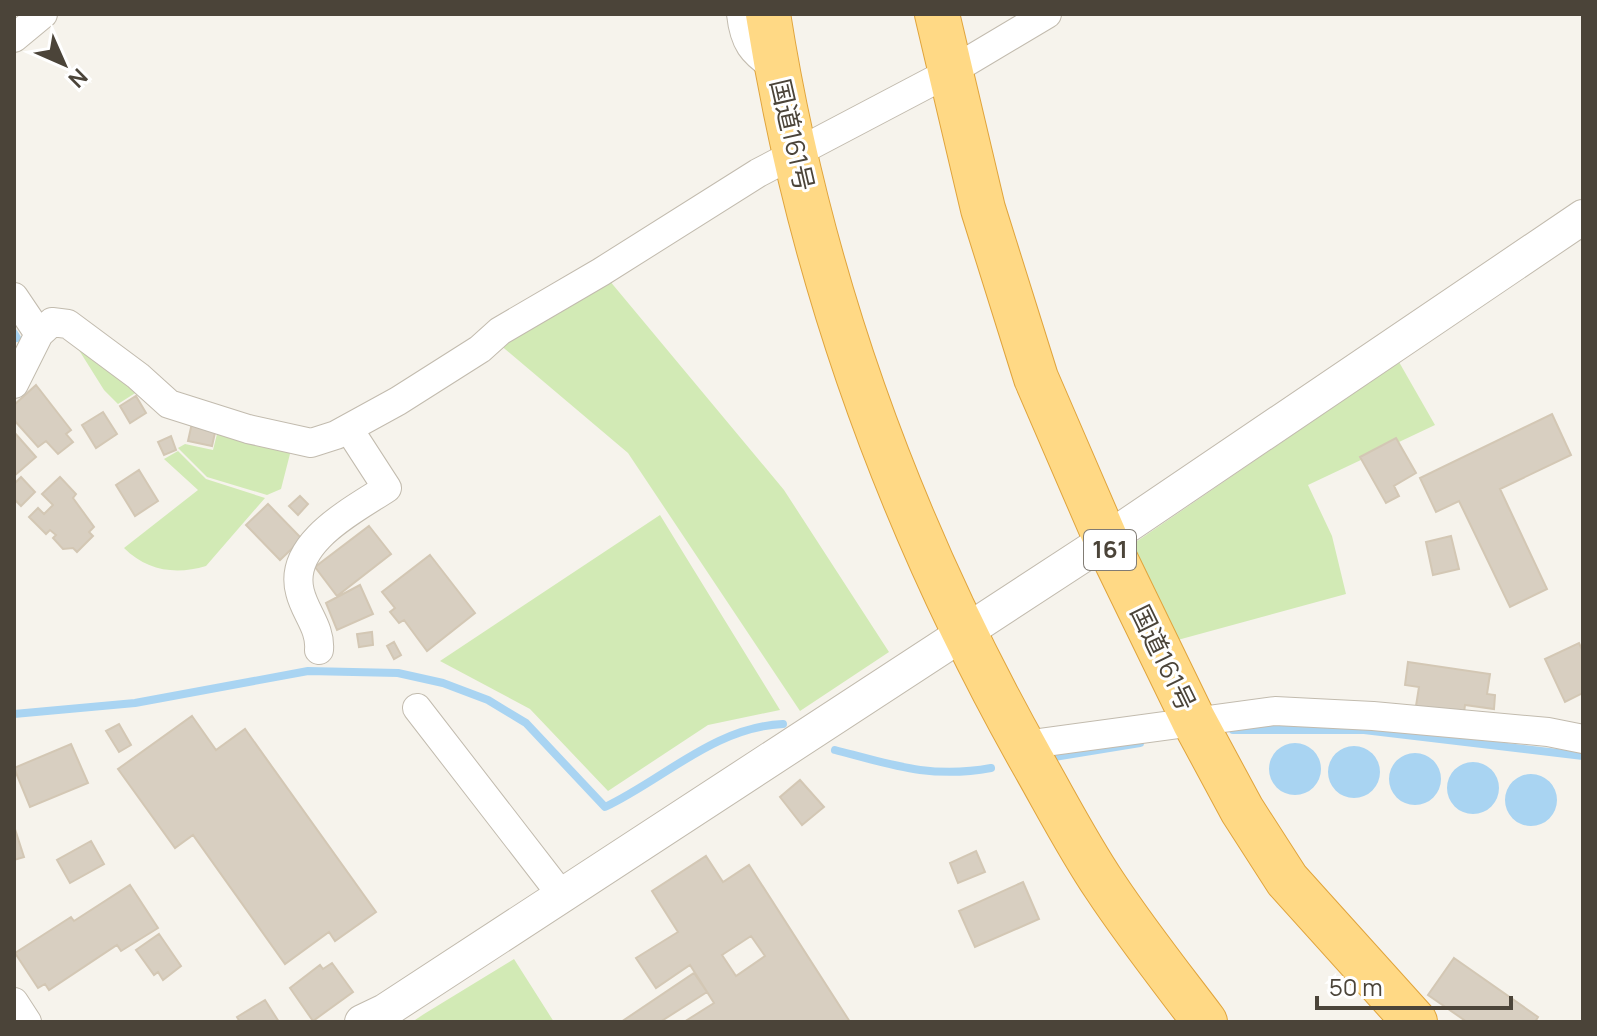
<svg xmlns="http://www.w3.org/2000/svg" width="1597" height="1036" font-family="Manrope,'Noto Sans JP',sans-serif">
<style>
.green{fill:#d2eab5}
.water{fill:#a9d4f2}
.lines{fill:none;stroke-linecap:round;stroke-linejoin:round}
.stream{stroke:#a9d4f2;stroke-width:8}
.building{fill:#d8cfc1;stroke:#d3c7b4;stroke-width:2;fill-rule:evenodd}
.minor-casing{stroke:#c2bbae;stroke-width:30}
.tertiary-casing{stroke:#c2bbae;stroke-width:36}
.trunk-casing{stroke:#e0a43c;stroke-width:46}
.minor{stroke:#fff;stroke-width:28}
.tertiary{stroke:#fff;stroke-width:34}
.trunk{stroke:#ffd985;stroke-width:44}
.labels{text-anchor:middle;stroke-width:6;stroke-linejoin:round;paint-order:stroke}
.shield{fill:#fff;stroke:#817c74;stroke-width:2}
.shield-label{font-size:24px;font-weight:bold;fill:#4b4439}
.street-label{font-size:26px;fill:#4b4439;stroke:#fff}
</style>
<rect width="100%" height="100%" fill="#f6f3ec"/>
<path class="green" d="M 609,280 L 784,490 L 889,652 L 800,711 L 628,453 L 499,344 Z
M 72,339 L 140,390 L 118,404 L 104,390 Z
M 1399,362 L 1435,425 L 1308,485 L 1332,536 L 1346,594 L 1174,641 L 1130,546 Z
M 218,430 L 291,450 L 281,489 L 267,495 L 207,477 L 178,448 L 185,444 L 213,450 Z
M 178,451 L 206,479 L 265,498 L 206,566 C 176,575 147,571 124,548 L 198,490 L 164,459 Z
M 660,515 L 780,710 L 708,725 L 608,791 L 530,709 L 440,661 Z
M 514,959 L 554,1022 L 412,1022 L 424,1014 Z"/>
<path class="water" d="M1269 769a26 26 0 1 1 52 0a26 26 0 1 1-52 0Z
M1328 772a26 26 0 1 1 52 0a26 26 0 1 1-52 0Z
M1389 779a26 26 0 1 1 52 0a26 26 0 1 1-52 0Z
M1447 788a26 26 0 1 1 52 0a26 26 0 1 1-52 0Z
M1505 800a26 26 0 1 1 52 0a26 26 0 1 1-52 0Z"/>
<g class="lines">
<path class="stream" d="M 14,333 L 17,338
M 14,714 L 135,703 L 308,671 L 398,673 L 443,683 L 488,700 L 526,723 L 605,807 C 664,779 715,727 783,724
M 1233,730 L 1364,730 L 1583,756
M 835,750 C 892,765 932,779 991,768
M 1048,758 L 1140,743"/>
</g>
<path class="building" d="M 36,385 L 71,430 L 66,434 L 73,442 L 58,454 L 46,441 L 38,447 L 14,420 L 14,405 Z
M 136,396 L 146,413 L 130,423 L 120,406 Z
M 103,412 L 117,434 L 96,448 L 82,425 Z
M 1552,414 L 1571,455 L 1500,489 L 1547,589 L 1510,607 L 1459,501 L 1436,512 L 1420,478 Z
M 192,423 L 216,428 L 212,446 L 188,441 Z
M 14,432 L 36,457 L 14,476 Z
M 171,436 L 176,450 L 164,455 L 158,442 Z
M 1396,438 L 1416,473 L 1394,486 L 1399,496 L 1386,503 L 1360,457 Z
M 139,470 L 158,501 L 135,516 L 116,485 Z
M 21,477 L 35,492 L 21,506 L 14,499 L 14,484 Z
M 60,477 L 76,494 L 73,498 L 94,527 L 89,532 L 93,536 L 77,552 L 73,548 L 63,549 L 53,538 L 56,535 L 50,530 L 46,534 L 29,517 L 38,508 L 44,514 L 53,505 L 42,494 Z
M 300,496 L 308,504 L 298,515 L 289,506 Z
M 268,504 L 302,539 L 280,560 L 246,525 Z
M 369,526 L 391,554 L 337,596 L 315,567 Z
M 1451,536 L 1459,569 L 1433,575 L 1426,542 Z
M 430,555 L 475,613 L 427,651 L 404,620 L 399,623 L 390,612 L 395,608 L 382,592 Z
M 360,585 L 373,614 L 337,630 L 326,603 Z
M 372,632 L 373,645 L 359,647 L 357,634 Z
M 394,642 L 401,655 L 394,659 L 387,646 Z
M 1579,643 L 1583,652 L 1583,693 L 1565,702 L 1545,659 Z
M 1408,662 L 1490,674 L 1487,694 L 1495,695 L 1494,709 L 1465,705 L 1464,713 L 1416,706 L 1419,687 L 1405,685 Z
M 192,716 L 216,750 L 245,729 L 376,912 L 335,941 L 329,932 L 285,964 L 193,835 L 175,848 L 118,769 Z
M 119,724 L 131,745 L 119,752 L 106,731 Z
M 71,744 L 88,783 L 30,807 L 14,768 Z
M 800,780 L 824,807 L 802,825 L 780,797 Z
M 14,826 L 24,857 L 14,860 Z
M 91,841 L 104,864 L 70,883 L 57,860 Z
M 976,851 L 985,872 L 958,883 L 950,863 Z
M 706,856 L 723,882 L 749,865 L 850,1022 L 684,1022 L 714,1003 L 690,965 L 656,988 L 636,958 L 678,932 L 652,891 ZM 751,936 L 765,956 L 736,976 L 722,955 Z
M 1023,882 L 1039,919 L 975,947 L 959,911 Z
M 130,885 L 158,928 L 121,951 L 117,945 L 49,990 L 45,984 L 38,988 L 15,953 L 71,917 L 74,921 Z
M 159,934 L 181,966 L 163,980 L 158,972 L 154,975 L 136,950 Z
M 1454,958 L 1538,1017 L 1535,1022 L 1467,1022 L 1428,995 Z
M 332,963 L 353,992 L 313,1021 L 290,988 L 320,965 L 323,969 Z
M 694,973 L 707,992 L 660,1022 L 621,1022 Z
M 265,1000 L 279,1022 L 240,1022 L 237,1017 Z"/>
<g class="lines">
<defs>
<path id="minor" d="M 741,14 C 744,42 752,53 776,68
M 14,38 L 43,14
M 14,297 L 39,334
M 14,384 L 39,334 L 52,322 L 68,324 L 138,376 L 169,404 L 248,429 L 311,443 L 336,435 L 398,401 L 480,349 L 500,331 L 601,272 L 758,173 L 948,73 L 1047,14
M 319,650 C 321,628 305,613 300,592 C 287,543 354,510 387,488 L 354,437 L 352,427
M 417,708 L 560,893
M 1024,745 L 1275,711 L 1373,716 L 1548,732 L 1583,739
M 14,1002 L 27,1022"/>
<path id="tertiary" d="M 362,1022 L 385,1011 L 1106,540 L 1583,217"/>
<path id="trunk" d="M 768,14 C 810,280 900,527 1032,761 C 1056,803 1078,846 1105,886 C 1136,933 1171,977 1205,1022
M 937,14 L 983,209 L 1036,378 L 1106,540 L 1194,721 L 1242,810 L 1287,880 L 1415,1022"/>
</defs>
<use href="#minor" class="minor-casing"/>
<use href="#tertiary" class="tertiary-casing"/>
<use href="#trunk" class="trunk-casing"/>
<use href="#minor" class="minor"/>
<use href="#tertiary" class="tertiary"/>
<use href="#trunk" class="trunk"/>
</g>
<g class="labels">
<rect class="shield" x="1084" y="530" width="52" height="40" rx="6"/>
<g class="shield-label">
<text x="1110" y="558">161</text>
</g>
<g class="street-label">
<text transform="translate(792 135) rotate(77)" y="9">国道161号</text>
<text transform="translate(1163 658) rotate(64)" y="9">国道161号</text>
</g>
</g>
<rect width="1597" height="1036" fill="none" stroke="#4b4439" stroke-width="32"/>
<g transform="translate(64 64) rotate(135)" stroke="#ffffff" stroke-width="6" paint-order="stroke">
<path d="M0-6L14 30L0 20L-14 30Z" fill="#4b4439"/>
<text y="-12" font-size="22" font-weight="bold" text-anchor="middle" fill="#4b4439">N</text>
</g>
<path d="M1317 996v12h194v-12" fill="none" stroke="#4b4439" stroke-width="4"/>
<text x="1329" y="996" font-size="24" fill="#4b4439" stroke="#ffffff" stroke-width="6" paint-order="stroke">50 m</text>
</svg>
